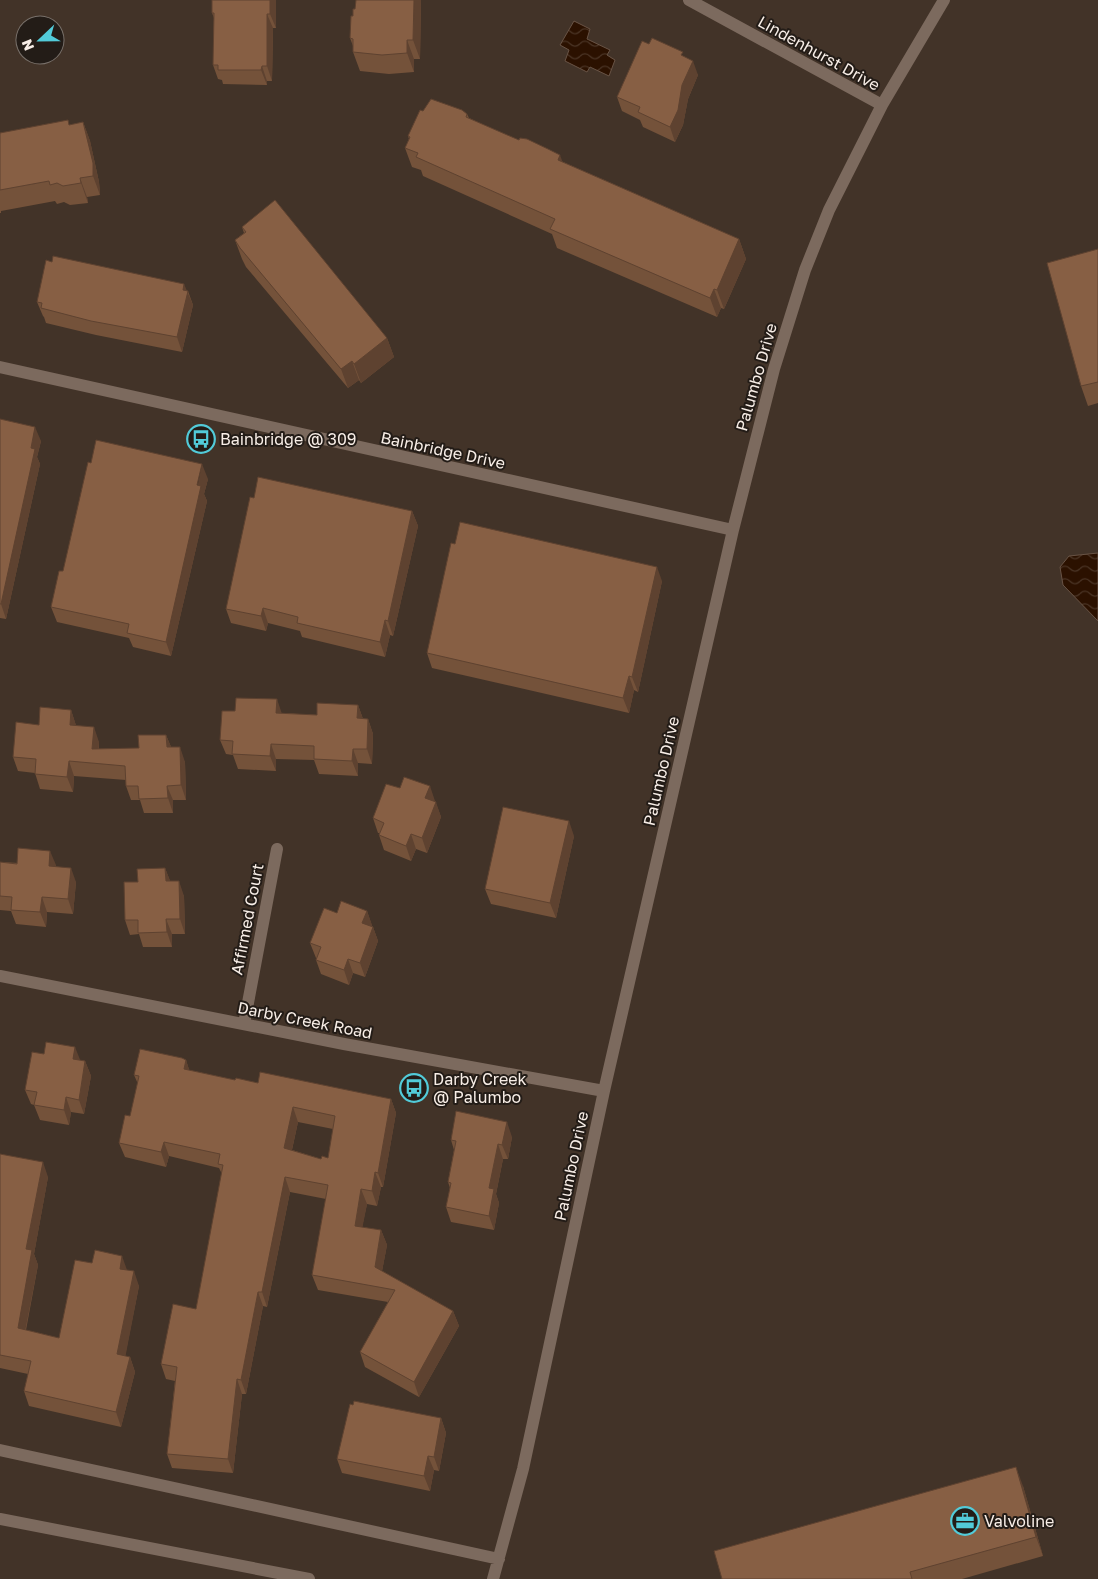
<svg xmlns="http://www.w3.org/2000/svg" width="1098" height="1579" font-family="'Golos Text',sans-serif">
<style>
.water{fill:url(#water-waves);stroke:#685345}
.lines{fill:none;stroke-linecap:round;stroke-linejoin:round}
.minor{stroke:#7c6a5e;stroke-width:12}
.wall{fill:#74523a;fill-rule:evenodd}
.shaded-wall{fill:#5e4230}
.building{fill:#875f44;stroke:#5e4230;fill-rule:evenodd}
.labels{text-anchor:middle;stroke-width:4;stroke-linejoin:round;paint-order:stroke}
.street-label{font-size:16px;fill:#f8eee7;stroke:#231c17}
.poi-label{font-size:16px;fill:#f8eee7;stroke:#231c17;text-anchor:start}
</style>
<defs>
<pattern id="water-waves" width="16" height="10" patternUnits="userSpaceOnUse" patternTransform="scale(1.25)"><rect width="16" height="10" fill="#2b1100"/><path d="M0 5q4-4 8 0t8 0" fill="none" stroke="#4a3425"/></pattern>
</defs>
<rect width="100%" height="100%" fill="#423328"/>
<path class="water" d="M 574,21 L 590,29 L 587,39 L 610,50 L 607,55 L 615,60 L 609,76 L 590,67 L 587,72 L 565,61 L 569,50 L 560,45 Z
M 1098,553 L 1098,621 L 1063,585 L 1060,567 L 1069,556 Z"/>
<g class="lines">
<path class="minor" d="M 689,0 L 882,105
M 0,367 L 733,530
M 0,976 L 344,1044 L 604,1091
M 244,1024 L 277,849
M 0,1450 L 499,1559
M 0,1519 L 309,1579
M 493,1579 L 523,1469 L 604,1091 L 733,530 L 774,369 L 805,270 L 829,210 L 882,105 L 944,0"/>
</g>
<path class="wall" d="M 212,0 L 276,0 L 276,28 L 273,28 L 272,81 L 267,81 L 267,85 L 223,84 L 222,80 L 218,79 L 213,65 L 214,18 L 212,13 Z
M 421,0 L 420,59 L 414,59 L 414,72 L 389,74 L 360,71 L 353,52 L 353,46 L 350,38 L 353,16 L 355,9 Z
M 649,44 L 685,57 L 698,75 L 688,99 L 683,125 L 675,142 L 643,127 L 640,120 L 622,111 L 617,97 Z
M 423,111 L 467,114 L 469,118 L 563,162 L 739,239 L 746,259 L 724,309 L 721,308 L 717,317 L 557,248 L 552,234 L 423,176 L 421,170 L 412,167 L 405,148 L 409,139 L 408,136 Z
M 83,122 L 90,141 L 99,182 L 100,195 L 87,197 L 88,203 L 70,205 L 64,202 L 57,204 L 55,201 L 1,211 L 1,213 L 0,213 L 0,133 L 70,125 Z
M 242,227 L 387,338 L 394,357 L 361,383 L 359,380 L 348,388 L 246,267 L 242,259 L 235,240 L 244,233 Z
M 1098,249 L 1098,403 L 1088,406 L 1081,386 Z
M 188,291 L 193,305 L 182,352 L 96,335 L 46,323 L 44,317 L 43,316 L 37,302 Z
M 0,419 L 41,441 L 37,457 L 40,464 L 6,619 L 0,618 Z
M 208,479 L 204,494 L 207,501 L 171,656 L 133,647 L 129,638 L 57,622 L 51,607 L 63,571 Z
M 254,498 L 412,511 L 418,526 L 393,636 L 390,635 L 385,657 L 302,637 L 300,631 L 268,623 L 266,631 L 231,623 L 226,609 Z
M 662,581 L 638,692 L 634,690 L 629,713 L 432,668 L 427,653 Z
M 358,705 L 363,719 L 368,719 L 373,734 L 372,764 L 358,763 L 358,776 L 319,774 L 314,760 L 276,759 L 276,771 L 238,769 L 233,755 L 226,754 L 220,740 L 282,713 L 317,715 Z
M 71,710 L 76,726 L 99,742 L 99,749 L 139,748 L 166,735 L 171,747 L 185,762 L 186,800 L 173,800 L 173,813 L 144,813 L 140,800 L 131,800 L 126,786 L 126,780 L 74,776 L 73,792 L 40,789 L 35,773 L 18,771 L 13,757 L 39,725 Z
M 435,801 L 441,817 L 427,853 L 416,849 L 411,861 L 384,850 L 379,835 L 379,833 L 378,833 L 373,818 Z
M 574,836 L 556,918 L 491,904 L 485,889 Z
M 0,862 L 56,865 L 56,867 L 76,882 L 73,914 L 47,912 L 46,927 L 16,924 L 11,911 L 0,910 Z
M 165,868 L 170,881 L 184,896 L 185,934 L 172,934 L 172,947 L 143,947 L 139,934 L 130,935 L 125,920 L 138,882 Z
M 367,911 L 372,926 L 373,927 L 378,941 L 365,977 L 353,973 L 349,985 L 321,974 L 316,960 L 317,958 L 316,958 L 310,943 L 337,913 Z
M 80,1060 L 85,1061 L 91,1076 L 84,1114 L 71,1112 L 69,1125 L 40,1120 L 34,1105 L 31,1104 L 25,1090 Z
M 186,1060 L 189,1070 L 235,1080 L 391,1099 L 396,1113 L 383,1187 L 381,1187 L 377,1206 L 367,1204 L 362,1227 L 381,1230 L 387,1245 L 382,1271 L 453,1311 L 459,1326 L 419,1397 L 365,1367 L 360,1352 L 388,1302 L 318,1290 L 312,1275 L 326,1199 L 290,1192 L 267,1307 L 263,1306 L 246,1394 L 242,1394 L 233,1473 L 172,1468 L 167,1454 L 175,1381 L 166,1379 L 161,1364 L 196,1309 L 222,1174 L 219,1168 L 169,1156 L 166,1167 L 125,1157 L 119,1143 L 130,1116 L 138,1084 L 134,1075 ZM 298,1122 L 333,1129 L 328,1158 L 321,1159 L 292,1150 Z
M 512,1137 L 508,1159 L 503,1159 L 496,1194 L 499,1203 L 494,1230 L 451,1222 L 446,1207 L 450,1188 L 448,1182 L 454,1150 L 451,1140 Z
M 0,1154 L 48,1177 L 34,1254 L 38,1265 L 26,1330 L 59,1338 L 127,1270 L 139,1286 L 125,1356 L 130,1357 L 135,1372 L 121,1427 L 29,1406 L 24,1391 L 28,1374 L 0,1368 Z
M 441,1418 L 446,1433 L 439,1471 L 434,1470 L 430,1491 L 342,1473 L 337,1459 Z
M 1023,1486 L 1043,1556 L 962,1579 L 722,1579 Z"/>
<path class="shaded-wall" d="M 270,0 L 276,0 L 276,28 L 270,14 Z
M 414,0 L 421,0 L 420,59 L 413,40 Z
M 267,14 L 273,28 L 272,81 L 267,66 Z
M 407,40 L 414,59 L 414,72 L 407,53 Z
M 693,61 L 698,75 L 688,99 L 683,125 L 675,142 L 670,127 L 682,85 Z
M 262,66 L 267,81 L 267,85 L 261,70 Z
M 83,122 L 90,141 L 99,182 L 100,195 L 93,176 Z
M 560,155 L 567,174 L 558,160 Z
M 80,178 L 87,197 L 88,203 L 81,183 Z
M 739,239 L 746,259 L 724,309 L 717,290 Z
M 184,284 L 193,305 L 182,352 L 177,337 Z
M 714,289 L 721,308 L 717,317 L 710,298 Z
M 387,338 L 394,357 L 361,383 L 354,364 Z
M 352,361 L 359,380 L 348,388 L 341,369 Z
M 35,427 L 41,441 L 37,457 L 40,464 L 6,619 L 1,604 Z
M 202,464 L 208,479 L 204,494 L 207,501 L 171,656 L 166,642 Z
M 412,511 L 418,526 L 393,636 L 388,621 Z
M 657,567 L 662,581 L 638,692 L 632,677 Z
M 263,608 L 268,623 L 266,631 L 261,616 Z
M 385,620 L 390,635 L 385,657 L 380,642 Z
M 629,676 L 634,690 L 629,713 L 623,698 Z
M 277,699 L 282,714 L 276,713 Z
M 358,705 L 363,719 L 357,718 Z
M 71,710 L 76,725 L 75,740 L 70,725 Z
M 368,719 L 373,734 L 372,764 L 367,749 Z
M 94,727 L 99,742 L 98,764 L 92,749 Z
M 166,735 L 172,749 L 167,747 Z
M 271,744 L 276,759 L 276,771 L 270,756 Z
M 180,747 L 185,762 L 186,800 L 181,785 Z
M 353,749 L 358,763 L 358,776 L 352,761 Z
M 69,761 L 74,776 L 73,792 L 67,777 Z
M 167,786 L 173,800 L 173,813 L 168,798 Z
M 430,786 L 435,801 L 430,813 L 425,798 Z
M 436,802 L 441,817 L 427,853 L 422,838 Z
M 569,821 L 574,836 L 556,918 L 550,903 Z
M 411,834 L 416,849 L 411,861 L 406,846 Z
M 50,851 L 56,865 L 54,881 L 49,866 Z
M 71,868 L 76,882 L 73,914 L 68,899 Z
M 165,868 L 171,883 L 166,881 Z
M 179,881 L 184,896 L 185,934 L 180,919 Z
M 42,897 L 47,912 L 46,927 L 40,912 Z
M 367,911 L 372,925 L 368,937 L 362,923 Z
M 166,919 L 172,934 L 172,947 L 167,932 Z
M 373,927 L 378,941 L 365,977 L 360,963 Z
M 348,959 L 353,973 L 349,985 L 344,970 Z
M 75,1047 L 81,1062 L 73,1059 Z
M 186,1060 L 191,1075 L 184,1069 Z
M 85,1061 L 91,1076 L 84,1114 L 79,1100 Z
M 66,1097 L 71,1112 L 69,1125 L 64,1110 Z
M 391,1099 L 396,1113 L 383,1187 L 378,1173 Z
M 293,1107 L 298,1122 L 289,1163 L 284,1148 Z
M 507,1122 L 512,1137 L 508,1159 L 502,1145 Z
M 164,1142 L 169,1156 L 166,1167 L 161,1152 Z
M 498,1144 L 503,1159 L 496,1194 L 499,1203 L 494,1230 L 489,1216 L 489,1188 Z
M 43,1162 L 48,1177 L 34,1254 L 38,1265 L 23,1342 L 18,1328 L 26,1249 Z
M 375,1172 L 381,1187 L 377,1206 L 372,1191 Z
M 285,1177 L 290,1192 L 267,1307 L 262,1292 Z
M 361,1189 L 367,1204 L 360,1240 L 355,1226 Z
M 381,1230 L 387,1245 L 380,1282 L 375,1267 Z
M 122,1256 L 127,1270 L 120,1269 Z
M 134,1271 L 139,1286 L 123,1369 L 117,1354 Z
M 258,1292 L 263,1306 L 246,1394 L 241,1380 Z
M 453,1311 L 459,1326 L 419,1397 L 414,1382 Z
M 130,1357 L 135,1372 L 121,1427 L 116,1412 Z
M 237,1379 L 242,1394 L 233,1473 L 228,1459 Z
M 441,1418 L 446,1433 L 439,1471 L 434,1457 Z
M 428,1456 L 434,1470 L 430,1491 L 424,1476 Z
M 1016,1467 L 1023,1486 L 1043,1556 L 1036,1537 Z"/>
<path class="building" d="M 212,0 L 270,0 L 270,14 L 267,14 L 267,66 L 262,66 L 261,70 L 218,70 L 218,65 L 213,65 L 214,13 L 212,13 Z
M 356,0 L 414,0 L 413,40 L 407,40 L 407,53 L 382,55 L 353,52 L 353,39 L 350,38 L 351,16 L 353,16 L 353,9 L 355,9 Z
M 652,38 L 683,52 L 681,55 L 693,61 L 682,85 L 678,110 L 670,127 L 638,112 L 640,107 L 617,97 L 642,41 L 649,44 Z
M 431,99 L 462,110 L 467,114 L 466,117 L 505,134 L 519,140 L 520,138 L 527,139 L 548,149 L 560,155 L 558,160 L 739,239 L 717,290 L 714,289 L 710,298 L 550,229 L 555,219 L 416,157 L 418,153 L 405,148 L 410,137 L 408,136 L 420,110 L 423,111 Z
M 68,120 L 69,125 L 83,122 L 93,163 L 93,176 L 80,178 L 81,183 L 63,186 L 57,183 L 50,185 L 49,181 L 0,190 L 0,133 Z
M 275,200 L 387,338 L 354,364 L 352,361 L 341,369 L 240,248 L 235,240 L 246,232 L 242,227 Z
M 1098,249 L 1098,382 L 1081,386 L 1047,263 Z
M 53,256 L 184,284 L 183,290 L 188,291 L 177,337 L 91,321 L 41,308 L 42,303 L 37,302 L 46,260 L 52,262 Z
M 0,419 L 35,427 L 31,448 L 35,449 L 1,604 L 0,604 Z
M 96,440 L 202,464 L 197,485 L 201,486 L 166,642 L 127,633 L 129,624 L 51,607 L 59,571 L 63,571 L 88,462 L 91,463 Z
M 258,477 L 412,511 L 388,621 L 385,620 L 380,642 L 297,623 L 298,617 L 263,608 L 261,616 L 226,609 L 250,497 L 254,498 Z
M 460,522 L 657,567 L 632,677 L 629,676 L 623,698 L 427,653 L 451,543 L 455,544 Z
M 236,698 L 277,699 L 276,713 L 317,715 L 317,703 L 358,705 L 357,718 L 368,719 L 367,749 L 353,749 L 352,761 L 314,759 L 314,746 L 271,744 L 270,756 L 232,754 L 233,741 L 220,740 L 222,711 L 235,711 Z
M 40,707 L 71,710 L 70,725 L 94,727 L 92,749 L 139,748 L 138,735 L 166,735 L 167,747 L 180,747 L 181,785 L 167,786 L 168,798 L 139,799 L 138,786 L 126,786 L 125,766 L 69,761 L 67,777 L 35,774 L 36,759 L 13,757 L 16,722 L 39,725 Z
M 404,777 L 430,786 L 425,798 L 436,802 L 422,838 L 411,834 L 406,846 L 379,835 L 384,823 L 373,818 L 386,784 L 400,788 Z
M 503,807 L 569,821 L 550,903 L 485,889 Z
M 18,848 L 50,851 L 49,866 L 71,868 L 68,899 L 42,897 L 40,912 L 11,910 L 12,897 L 0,896 L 0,862 L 17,864 Z
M 165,868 L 166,881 L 179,881 L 180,919 L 166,919 L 167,932 L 138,933 L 138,920 L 125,920 L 124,882 L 138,882 L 137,869 Z
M 341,901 L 367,911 L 362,923 L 373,927 L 360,963 L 348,959 L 344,970 L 316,960 L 321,947 L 310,943 L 324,908 L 337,913 Z
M 46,1042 L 75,1047 L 73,1059 L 85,1061 L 79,1100 L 66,1097 L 64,1110 L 34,1105 L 37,1092 L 25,1090 L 32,1052 L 44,1054 Z
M 140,1049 L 182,1058 L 186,1060 L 184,1069 L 235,1080 L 236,1078 L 258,1083 L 260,1072 L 391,1099 L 378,1173 L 375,1172 L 372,1191 L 361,1189 L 355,1226 L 381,1230 L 375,1267 L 453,1311 L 414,1382 L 360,1352 L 395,1290 L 312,1275 L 328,1185 L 285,1177 L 262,1292 L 258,1292 L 241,1380 L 237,1379 L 228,1459 L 167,1454 L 177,1367 L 161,1364 L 173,1304 L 196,1309 L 223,1165 L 218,1164 L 220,1154 L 164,1142 L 161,1152 L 119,1143 L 125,1115 L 130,1116 L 139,1076 L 134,1075 ZM 293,1107 L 335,1116 L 328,1158 L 322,1156 L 321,1159 L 284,1148 Z
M 456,1111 L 507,1122 L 502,1145 L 498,1144 L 489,1188 L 494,1189 L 489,1216 L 446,1207 L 451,1183 L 448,1182 L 456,1141 L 451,1140 Z
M 0,1154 L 43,1162 L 26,1249 L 32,1250 L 18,1328 L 59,1338 L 75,1260 L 92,1263 L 95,1250 L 122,1256 L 120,1269 L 134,1271 L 117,1354 L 130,1357 L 116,1412 L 24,1391 L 31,1361 L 0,1355 Z
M 354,1401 L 441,1418 L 434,1457 L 428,1456 L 424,1476 L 337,1459 L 350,1404 L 353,1405 Z
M 1016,1467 L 1036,1537 L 910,1572 L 912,1579 L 722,1579 L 714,1551 Z"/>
<defs>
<symbol id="bus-ring" viewBox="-11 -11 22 22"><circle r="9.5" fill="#231c17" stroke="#52cbd9" stroke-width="1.5"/><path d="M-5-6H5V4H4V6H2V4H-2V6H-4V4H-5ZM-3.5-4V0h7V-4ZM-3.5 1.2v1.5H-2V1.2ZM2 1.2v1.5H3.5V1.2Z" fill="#52cbd9"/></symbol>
<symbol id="office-ring" viewBox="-11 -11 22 22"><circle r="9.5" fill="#231c17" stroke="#52cbd9" stroke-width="1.5"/><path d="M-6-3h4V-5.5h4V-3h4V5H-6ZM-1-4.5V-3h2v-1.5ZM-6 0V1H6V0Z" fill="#52cbd9"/></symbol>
</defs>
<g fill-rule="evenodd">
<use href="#bus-ring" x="185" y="423" width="32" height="32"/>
<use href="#bus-ring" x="398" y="1072" width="32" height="32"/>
<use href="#office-ring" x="949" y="1505" width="32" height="32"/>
</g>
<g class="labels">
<g class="street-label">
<text transform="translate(819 53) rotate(29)" y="6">Lindenhurst Drive</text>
<text transform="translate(756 377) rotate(-74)" y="6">Palumbo Drive</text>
<text transform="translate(443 450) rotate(12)" y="6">Bainbridge Drive</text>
<text transform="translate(661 771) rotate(-77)" y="6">Palumbo Drive</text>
<text transform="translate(247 919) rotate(-79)" y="6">Affirmed Court</text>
<text transform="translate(305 1020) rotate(11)" y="6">Darby Creek Road</text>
<text transform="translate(571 1166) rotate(-78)" y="6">Palumbo Drive</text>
</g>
<g class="poi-label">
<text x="220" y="445">Bainbridge @ 309</text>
<text x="433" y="1085">Darby Creek<tspan x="433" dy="18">@ Palumbo</tspan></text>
<text x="984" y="1527">Valvoline</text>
</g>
</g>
<g transform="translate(40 40) rotate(248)"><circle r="24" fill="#231c17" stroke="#78706a"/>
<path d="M0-4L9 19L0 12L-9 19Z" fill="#52cbd9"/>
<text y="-8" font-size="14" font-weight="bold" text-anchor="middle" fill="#f8eee7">N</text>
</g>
</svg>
